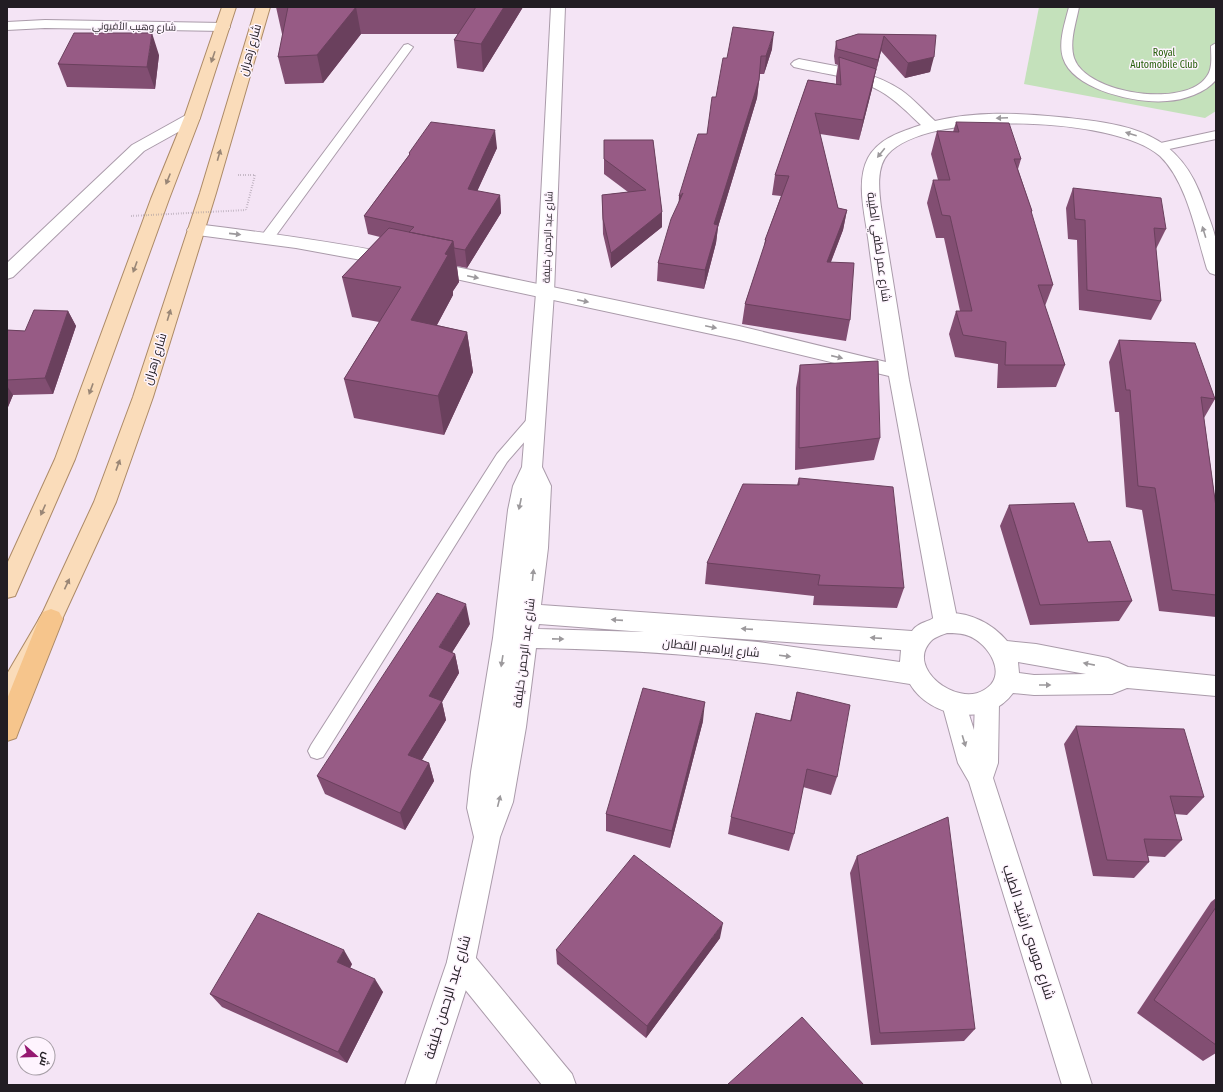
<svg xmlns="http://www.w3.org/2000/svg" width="1223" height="1092" font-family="'Fira Sans Condensed',Cairo,sans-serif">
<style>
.green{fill:#c4e1bb}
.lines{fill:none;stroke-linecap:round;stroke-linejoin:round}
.service-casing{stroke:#aa9baa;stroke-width:2}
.minor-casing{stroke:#aa9baa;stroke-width:2}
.tertiary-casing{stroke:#aa9baa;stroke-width:2}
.primary-casing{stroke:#ac8a67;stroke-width:2}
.motorway-casing{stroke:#ac8a67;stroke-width:2}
.path{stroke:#9a8f9b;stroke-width:2;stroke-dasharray:0.5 2;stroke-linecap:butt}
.service{fill:#fff;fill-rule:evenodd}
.minor{fill:#fff;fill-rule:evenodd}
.tertiary{fill:#fff;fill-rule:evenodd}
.primary{fill:#fadcba;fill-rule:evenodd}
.motorway{fill:#f6c58c;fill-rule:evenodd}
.path-bridge{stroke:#9a8f9b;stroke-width:2;stroke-dasharray:0.5 2;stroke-linecap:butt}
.wall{fill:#824e72}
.shaded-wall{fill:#6a405d}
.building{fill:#975b85;stroke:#6a405d}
.oneway{fill:#998676}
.oneway2{fill:#9c999c}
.labels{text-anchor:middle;stroke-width:3;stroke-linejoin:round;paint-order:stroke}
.far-street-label{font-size:10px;fill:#221d23;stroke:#fef4fe}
.far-park-label{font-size:10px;fill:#28610c;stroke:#fef4fe}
.street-label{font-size:12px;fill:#221d23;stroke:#fef4fe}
.near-street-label{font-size:14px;fill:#221d23;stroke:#fef4fe}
</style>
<rect width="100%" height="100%" fill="#f4e4f5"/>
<path class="green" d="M 1039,7 L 1216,7 L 1216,111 L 1205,118 L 1024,84 Z"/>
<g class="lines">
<defs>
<path id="service" d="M 1069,7 L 1079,7 C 1076,23 1069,42 1074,58 C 1086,94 1186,109 1207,76 C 1213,68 1211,55 1211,46 L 1216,43 L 1216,80 C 1205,93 1184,100 1167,101 C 1137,104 1073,90 1063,58 C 1058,42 1065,23 1069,7 Z
M 408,44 L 413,47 L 272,241 L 262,241 L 261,238 L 262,235 L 404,45 Z
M 1216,131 L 1216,139 L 1160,151 L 1156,150 L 1154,147 L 1156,144 Z
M 535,415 L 540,416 L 542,420 L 540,424 L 507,462 L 323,757 L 317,759 L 311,757 L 308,751 L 311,745 L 497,454 L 530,416 Z"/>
<path id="minor" d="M 45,20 L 223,23 L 228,24 L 230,27 L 228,30 L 223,31 L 45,28 L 7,30 L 7,22 Z
M 799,59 C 833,66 871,70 901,90 C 914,99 924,111 935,121 C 976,111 1018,113 1059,117 C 1128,124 1180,130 1204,204 C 1208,216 1214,229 1216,241 C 1218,252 1216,264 1216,275 L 1210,273 L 1207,269 C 1196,233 1187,182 1160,156 C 1118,117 928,109 888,154 C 876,167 879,191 881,207 L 909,380 L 958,623 L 954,630 L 946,633 L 938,630 L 934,623 L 889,376 L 739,340 L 428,273 L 422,271 L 419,267 L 422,263 L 428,261 L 739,326 L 886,362 C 880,323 874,284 869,245 C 866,218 855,183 868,158 C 879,138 901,132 921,125 C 908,113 896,100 880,91 C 854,76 823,74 794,67 L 791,64 L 794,61 Z
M 192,113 L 198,115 L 200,118 L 198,121 L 144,151 L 13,277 L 7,279 L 7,263 L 132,145 L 186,115 Z
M 196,224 C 262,232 328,241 394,254 L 400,256 L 403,260 L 400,264 L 394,266 L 296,248 L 190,234 L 187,230 L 190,226 Z
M 987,691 L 996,694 L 999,702 L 998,763 L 993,778 L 1092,1085 L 1062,1085 L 969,782 L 958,763 L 942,704 L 945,696 L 954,693 L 963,696 L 974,730 L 975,702 L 978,694 Z
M 461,948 L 471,952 L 572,1074 L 576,1085 L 542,1085 L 451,972 L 447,962 L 451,952 Z"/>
<path id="tertiary" d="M 551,7 L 565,7 L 554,293 L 542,467 L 551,486 L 548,548 L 541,605 L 912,631 C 916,625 922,623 930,620 C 935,617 941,614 947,613 C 970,612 993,624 1007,641 L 1036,644 L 1108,658 L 1128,667 L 1216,676 L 1216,696 L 1127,688 L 1112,694 L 1034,695 L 1013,693 C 988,728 930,718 910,684 C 839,673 768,662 696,656 C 643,651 589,649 536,648 L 526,727 L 513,802 L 500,837 L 475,962 L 435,1085 L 405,1085 L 447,962 L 474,837 L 467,808 L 471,772 L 493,638 L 508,510 L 513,486 L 522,467 L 536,293 ZM 539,624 L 644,632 L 538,629 ZM 947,633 C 954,633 962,633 969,636 C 989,644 1009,676 984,690 C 957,707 905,668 931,641 C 935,637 942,635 947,633 ZM 670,634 L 901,650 L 900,662 L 758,642 ZM 1018,662 L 1086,674 L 1034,675 L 1019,673 Z"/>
<path id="primary" d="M 222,7 L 236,7 L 200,118 L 169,199 L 75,459 L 18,589 L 15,596 L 7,598 L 7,564 L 55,459 L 151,199 L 184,118 Z
M 256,7 L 270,7 L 216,193 L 153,397 L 116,502 L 59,626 L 16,703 L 7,707 L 7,674 L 42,614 L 94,502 L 133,397 L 200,193 Z"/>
<path id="motorway" d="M 51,609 L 59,612 L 63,619 L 19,730 L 16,738 L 7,741 L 7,699 L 39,619 L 43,612 Z"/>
</defs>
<use href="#service" class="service-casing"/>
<use href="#minor" class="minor-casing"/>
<use href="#tertiary" class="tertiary-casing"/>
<use href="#primary" class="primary-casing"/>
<use href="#motorway" class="motorway-casing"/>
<path class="path" d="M 238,175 L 255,175 L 246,210"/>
<use href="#service" class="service"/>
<use href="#minor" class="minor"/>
<use href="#tertiary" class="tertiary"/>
<use href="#primary" class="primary"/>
<use href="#motorway" class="motorway"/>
<path class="path-bridge" d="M 131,216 L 246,210"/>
</g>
<path class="wall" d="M 276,7 L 523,7 L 483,72 L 457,68 L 454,40 L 458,34 L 361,34 L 323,83 L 285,84 L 278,57 L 283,34 L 282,34 Z
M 858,34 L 936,35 L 930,72 L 905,78 L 881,51 L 875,75 L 872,89 L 859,140 L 820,134 L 838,208 L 847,210 L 843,230 L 831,262 L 850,320 L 846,341 L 742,324 L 745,304 L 764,247 L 765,240 L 781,196 L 772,195 L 775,175 L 808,80 L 836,84 L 836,77 L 838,65 L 835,64 L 834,56 L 836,41 Z
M 772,49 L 764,74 L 760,74 L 757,98 L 718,227 L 716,243 L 704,289 L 657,281 L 658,263 L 707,134 L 727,58 Z
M 159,55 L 155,89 L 67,87 L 58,64 Z
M 956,122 L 1021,159 L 1018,169 L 1032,211 L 1031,214 L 1053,285 L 1045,306 L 1065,365 L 1056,387 L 997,388 L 998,364 L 955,357 L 949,334 L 956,311 L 960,311 L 944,238 L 936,238 L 927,203 L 933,180 L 938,180 L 931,154 L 937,131 L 953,132 Z
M 604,140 L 653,140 L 662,212 L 662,227 L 611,268 L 603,234 L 602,195 L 628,192 L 604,174 Z
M 497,148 L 477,191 L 500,195 L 501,213 L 467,268 L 457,266 L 459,282 L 453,291 L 453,295 L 437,325 L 467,332 L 473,372 L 444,435 L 354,418 L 344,379 L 379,322 L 352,317 L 342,277 L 380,237 L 368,234 L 364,216 L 409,155 L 409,153 Z
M 1073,188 L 1166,229 L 1156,249 L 1161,301 L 1151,320 L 1079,310 L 1077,240 L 1068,239 L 1066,208 Z
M 68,311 L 76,326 L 53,394 L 13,395 L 8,407 L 7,407 L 7,330 L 25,331 Z
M 1119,340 L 1215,399 L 1204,418 L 1216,507 L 1216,617 L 1159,611 L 1142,510 L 1126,507 L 1119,412 L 1115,412 L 1109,362 Z
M 800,365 L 880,438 L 874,460 L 795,470 L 796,388 Z
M 799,478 L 904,588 L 897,608 L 813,605 L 814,596 L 705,584 L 707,563 L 797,485 Z
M 1009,505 L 1088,542 L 1132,601 L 1119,621 L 1030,625 L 1000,526 Z
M 470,624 L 452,652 L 455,654 L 459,673 L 442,702 L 446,720 L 422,760 L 429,763 L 434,781 L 405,830 L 325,794 L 317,776 Z
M 797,692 L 837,777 L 831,795 L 803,787 L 794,834 L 789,851 L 728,834 L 731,817 L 790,721 Z
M 703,721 L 670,848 L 606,831 L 606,814 Z
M 1076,726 L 1204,797 L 1187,815 L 1174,814 L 1182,840 L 1165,857 L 1148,856 L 1149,862 L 1134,878 L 1093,876 L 1064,744 Z
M 857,856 L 975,1029 L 964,1041 L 871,1045 L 850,873 Z
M 1216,898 L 1216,1053 L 1203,1061 L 1137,1013 L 1211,902 Z
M 720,938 L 646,1038 L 557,964 L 556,950 Z
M 352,964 L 350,968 L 383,992 L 347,1063 L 222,1007 L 210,994 Z"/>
<path class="shaded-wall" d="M 356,7 L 361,34 L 323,83 L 317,55 Z
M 504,7 L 523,7 L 483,72 L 481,44 Z
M 774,32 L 772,49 L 764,74 L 766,56 Z
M 152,33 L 159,55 L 155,89 L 147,67 Z
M 884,36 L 881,51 L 875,75 L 878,60 Z
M 934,57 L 930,72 L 905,78 L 908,63 Z
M 876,69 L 872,89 L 859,140 L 863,120 Z
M 759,80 L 757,98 L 718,227 L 716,243 L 704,289 L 705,270 L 714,224 Z
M 495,130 L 497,148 L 470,207 L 468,189 Z
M 683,193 L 678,214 L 679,196 Z
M 500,195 L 501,213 L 467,268 L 465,250 Z
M 847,210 L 843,230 L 823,282 L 827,262 Z
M 662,212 L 662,227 L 611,268 L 611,253 Z
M 453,241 L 459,282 L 453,291 L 453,295 L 418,360 L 411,320 L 445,254 Z
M 68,311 L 76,326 L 53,394 L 45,378 Z
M 467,332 L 473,372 L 444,435 L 438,396 Z
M 7,386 L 13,395 L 8,407 L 7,406 Z
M 466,604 L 470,624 L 443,667 L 439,647 Z
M 455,654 L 459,673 L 442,702 L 446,720 L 414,773 L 408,755 L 429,696 Z
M 705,702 L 703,721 L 670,848 L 672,831 Z
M 429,763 L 434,781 L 405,830 L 400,813 Z
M 723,923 L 720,938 L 646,1038 L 647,1026 Z
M 344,950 L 352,964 L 346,976 L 337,962 Z
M 375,979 L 383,992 L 347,1063 L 338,1052 Z"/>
<path class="building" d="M 276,7 L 504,7 L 481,44 L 454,40 L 476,7 L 356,7 L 317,55 L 278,57 L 288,7 Z
M 733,27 L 774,32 L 766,56 L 761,56 L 759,80 L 714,224 L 718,225 L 705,270 L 658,263 L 671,219 L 683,193 L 679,196 L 698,134 L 707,134 L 712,97 L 716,97 L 723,58 L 727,58 Z
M 74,33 L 152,33 L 147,67 L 58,64 Z
M 858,34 L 936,35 L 934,57 L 908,63 L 884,36 L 878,60 L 837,49 L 836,41 Z
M 839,57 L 876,69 L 863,120 L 815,113 L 838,208 L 847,210 L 827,262 L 854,263 L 850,320 L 745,304 L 766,240 L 765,240 L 789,176 L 775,175 L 808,80 L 841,85 Z
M 431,122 L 495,130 L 468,189 L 500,195 L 465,250 L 454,248 L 453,241 L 409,232 L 414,227 L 364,216 L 410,154 L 409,153 Z
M 956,122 L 1009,123 L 1021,159 L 1014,159 L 1032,211 L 1031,211 L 1053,285 L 1038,285 L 1065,365 L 1005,365 L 1006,342 L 963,335 L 956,311 L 972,311 L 950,216 L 942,215 L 933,180 L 950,180 L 937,131 L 959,132 Z
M 604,140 L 653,140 L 662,212 L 611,253 L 603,219 L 602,195 L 646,190 L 604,159 Z
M 1073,188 L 1161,198 L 1166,229 L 1154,228 L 1161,301 L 1087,290 L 1085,220 L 1075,219 Z
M 389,228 L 453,241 L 445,254 L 448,255 L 411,320 L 467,332 L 438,396 L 344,379 L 401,287 L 342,277 Z
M 34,310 L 68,311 L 45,378 L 7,380 L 7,330 L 25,331 Z
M 1119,340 L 1195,343 L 1215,399 L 1201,397 L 1216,507 L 1216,595 L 1172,590 L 1155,488 L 1138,486 L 1130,390 L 1126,390 Z
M 878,361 L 880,438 L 799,448 L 800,365 Z
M 799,478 L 893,487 L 904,588 L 818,585 L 820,575 L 707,563 L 743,484 L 799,485 Z
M 1074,503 L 1088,542 L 1110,541 L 1132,601 L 1040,605 L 1009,505 Z
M 437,593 L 466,604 L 439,647 L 455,654 L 429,696 L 442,701 L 408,755 L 429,763 L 400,813 L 317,776 Z
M 643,688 L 705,702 L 672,831 L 606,814 Z
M 797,692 L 850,705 L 837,777 L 807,769 L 794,834 L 731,817 L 756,713 L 791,721 Z
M 1076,726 L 1184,729 L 1204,797 L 1170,796 L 1182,840 L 1144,839 L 1149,862 L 1107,860 Z
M 948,817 L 975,1029 L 880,1033 L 857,856 Z
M 634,855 L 723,923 L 647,1026 L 556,950 Z
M 1216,907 L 1216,1045 L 1154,1000 Z
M 258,913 L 344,950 L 337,962 L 375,979 L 338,1052 L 210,994 Z
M 802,1017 L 864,1085 L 727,1085 Z"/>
<defs><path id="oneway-solid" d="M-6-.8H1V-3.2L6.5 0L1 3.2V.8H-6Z"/></defs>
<g class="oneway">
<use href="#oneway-solid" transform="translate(213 57) rotate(109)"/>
<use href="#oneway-solid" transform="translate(219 155) rotate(-74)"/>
<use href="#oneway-solid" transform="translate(168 179) rotate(112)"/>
<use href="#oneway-solid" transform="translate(135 267) rotate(110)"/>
<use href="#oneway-solid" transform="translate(169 315) rotate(-73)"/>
<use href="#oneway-solid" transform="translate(91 389) rotate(110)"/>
<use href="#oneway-solid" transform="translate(118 465) rotate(-70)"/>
<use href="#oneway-solid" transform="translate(43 510) rotate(114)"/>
<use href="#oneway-solid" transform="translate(67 584) rotate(-65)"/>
</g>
<g class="oneway2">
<use href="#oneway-solid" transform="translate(1002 118) rotate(178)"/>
<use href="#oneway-solid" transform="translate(1131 134) rotate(-162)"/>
<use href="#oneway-solid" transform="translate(881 153) rotate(129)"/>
<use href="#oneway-solid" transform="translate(1204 232) rotate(-107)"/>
<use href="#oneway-solid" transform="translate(235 234) rotate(6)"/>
<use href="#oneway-solid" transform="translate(473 277) rotate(12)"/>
<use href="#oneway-solid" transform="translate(583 301) rotate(12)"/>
<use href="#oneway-solid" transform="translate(711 327) rotate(12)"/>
<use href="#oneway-solid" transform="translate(837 357) rotate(13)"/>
<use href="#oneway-solid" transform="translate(520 504) rotate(102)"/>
<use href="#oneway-solid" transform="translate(533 575) rotate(-84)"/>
<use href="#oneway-solid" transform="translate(617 620) rotate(-176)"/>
<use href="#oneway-solid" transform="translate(747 629) rotate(-176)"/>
<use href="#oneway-solid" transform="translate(876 638) rotate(-176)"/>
<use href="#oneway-solid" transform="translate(558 639) rotate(1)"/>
<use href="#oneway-solid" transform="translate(785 656) rotate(7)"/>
<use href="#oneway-solid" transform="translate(502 661) rotate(99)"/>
<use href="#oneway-solid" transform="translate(1089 664) rotate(-169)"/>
<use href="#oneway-solid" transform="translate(1045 685)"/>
<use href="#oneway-solid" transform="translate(964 741) rotate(73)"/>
<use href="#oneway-solid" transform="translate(499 801) rotate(-76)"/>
</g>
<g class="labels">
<g class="far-street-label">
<text transform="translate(134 26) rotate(1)" y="4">شارع وهيب الأفيوني</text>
<text transform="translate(547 237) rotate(-88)" y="4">شارع عبد الرحمن خليفة</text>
</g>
<g class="far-park-label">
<text x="1164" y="56">Royal<tspan x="1164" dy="12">Automobile Club</tspan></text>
</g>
<g class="street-label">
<text transform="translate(250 50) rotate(-74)" y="4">شارع زهران</text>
<text transform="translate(879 247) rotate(82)" y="4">شارع عمر لطفي الطيبة</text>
<text transform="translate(155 359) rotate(-73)" y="4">شارع زهران</text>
<text transform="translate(711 648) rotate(6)" y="4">شارع إبراهيم القطان</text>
<text transform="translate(524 653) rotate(-83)" y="4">شارع عبد الرحمن خليفة</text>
</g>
<g class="near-street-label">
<text transform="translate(1029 932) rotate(72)" y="5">شارع موسى ارشيد الطيب</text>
<text transform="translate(447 997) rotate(-73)" y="5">شارع عبد الرحمن خليفة</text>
</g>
</g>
<rect width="1223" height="1092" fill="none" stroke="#221d23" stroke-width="16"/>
<g transform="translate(36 1056) rotate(110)"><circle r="19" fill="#fef4fe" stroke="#a69ea6"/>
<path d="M0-3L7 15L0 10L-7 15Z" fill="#951871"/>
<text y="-6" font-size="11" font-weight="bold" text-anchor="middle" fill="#221d23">ش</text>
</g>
</svg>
